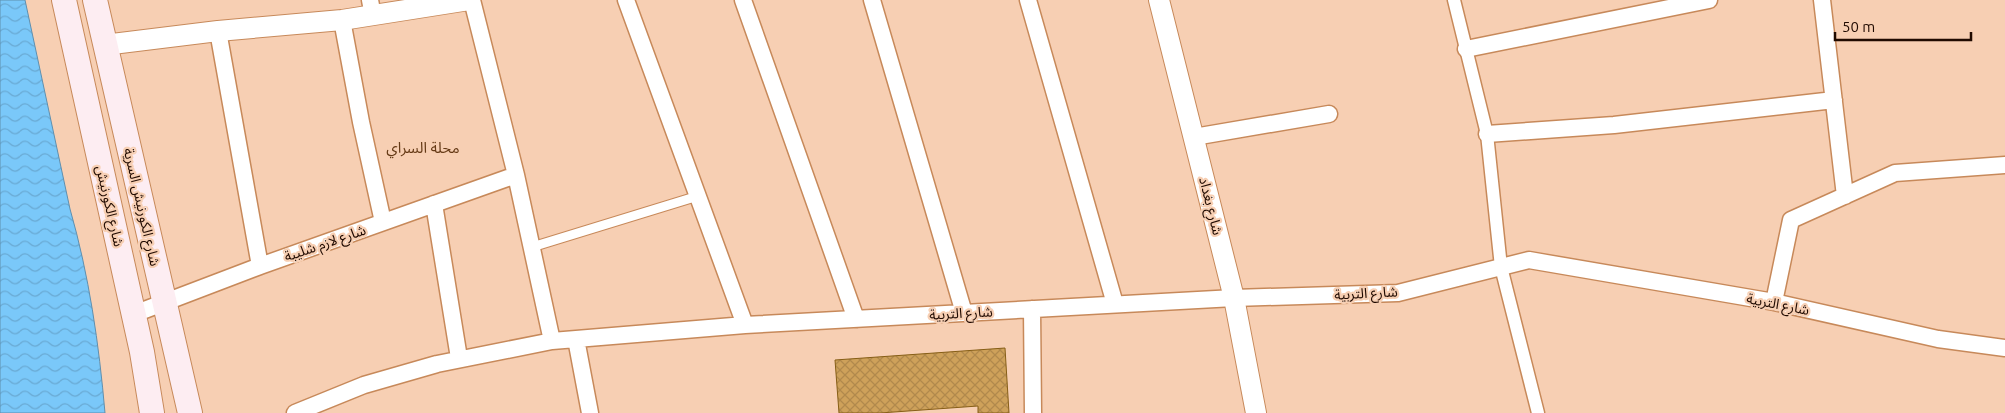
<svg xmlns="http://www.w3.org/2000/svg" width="2005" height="413" font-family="Ubuntu,'Noto Sans Arabic',sans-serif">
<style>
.water{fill:url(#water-waves);stroke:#5f8fae}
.building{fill:url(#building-cross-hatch);stroke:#865e16}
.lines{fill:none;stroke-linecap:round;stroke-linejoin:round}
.service-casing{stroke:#c7895a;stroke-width:11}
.pedestrian-casing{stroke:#c7895a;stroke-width:15}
.minor-casing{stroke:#c7895a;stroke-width:19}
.tertiary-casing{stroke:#c7895a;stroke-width:22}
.secondary-casing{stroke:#c7895a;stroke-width:26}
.service{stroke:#fff;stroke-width:9}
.pedestrian{stroke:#fff;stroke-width:12}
.minor{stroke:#fff;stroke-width:16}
.tertiary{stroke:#fff;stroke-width:20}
.secondary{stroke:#fdedf2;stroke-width:24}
.labels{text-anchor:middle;stroke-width:4.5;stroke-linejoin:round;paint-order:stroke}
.street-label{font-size:14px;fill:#200a00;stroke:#f7cfb3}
.neighbourhood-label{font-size:15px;fill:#653a16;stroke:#f7cfb3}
</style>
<defs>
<pattern id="water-waves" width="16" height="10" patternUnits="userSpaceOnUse" patternTransform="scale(1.25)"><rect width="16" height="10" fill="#7ac8f9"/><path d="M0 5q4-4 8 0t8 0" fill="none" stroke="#69aad4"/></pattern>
<pattern id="building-cross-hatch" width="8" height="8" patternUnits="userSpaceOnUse" patternTransform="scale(1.25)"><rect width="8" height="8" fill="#cea15a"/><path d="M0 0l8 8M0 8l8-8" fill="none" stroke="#b1894c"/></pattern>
</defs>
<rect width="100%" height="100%" fill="#f7cfb3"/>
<path class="water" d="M 0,0 L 25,0 L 70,209 C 89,275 99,344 105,413 L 0,413 Z"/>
<path class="building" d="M 1005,348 L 1009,413 L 978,413 L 978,406 L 880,413 L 839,413 L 835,360 Z"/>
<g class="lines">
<defs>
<path id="service" d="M 532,247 L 698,196"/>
<path id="pedestrian" d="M 1454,0 L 1487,134 L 1501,267 L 1538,413"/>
<path id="minor" d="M 370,0 L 373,16
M 472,0 L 516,175 L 552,341
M 626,0 L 745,325
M 743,0 L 856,319
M 872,0 L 964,313
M 1028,0 L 1115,304
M 1822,0 L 1845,196
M 342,20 L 361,122 L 383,222
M 218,31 L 260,266
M 1466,49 L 1709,0
M 1487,134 L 1614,125 L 1834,100
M 1194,137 L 1329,114
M 434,204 L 459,358
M 1774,302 L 1791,220 L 1895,173 L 2005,165
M 1032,309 L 1033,413
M 134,314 L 260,266 L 516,175
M 576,339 L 590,413
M 295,413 L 364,385 L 437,364 L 552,341 L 745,325 L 1234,298 L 1398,293 L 1529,260 L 1774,302 L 1938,339 L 2005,348"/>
<path id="tertiary" d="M 1159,0 L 1234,298 L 1256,413
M 104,45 L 218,31 L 342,20 L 469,0"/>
<path id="secondary" d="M 64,0 L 142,352 L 152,413
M 95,0 L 190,413"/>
</defs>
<use href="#service" class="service-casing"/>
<use href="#pedestrian" class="pedestrian-casing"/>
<use href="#minor" class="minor-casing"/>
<use href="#tertiary" class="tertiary-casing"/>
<use href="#secondary" class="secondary-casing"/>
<use href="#service" class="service"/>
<use href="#pedestrian" class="pedestrian"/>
<use href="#minor" class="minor"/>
<use href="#tertiary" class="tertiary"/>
<use href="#secondary" class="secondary"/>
</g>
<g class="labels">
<g class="street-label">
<text transform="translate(110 206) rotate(77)" y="5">شارع الكورنيش</text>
<text transform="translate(1211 206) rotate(76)" y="5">شارع بغداد</text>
<text transform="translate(142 207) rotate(77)" y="5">شارع الكورنيش السرية</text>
<text transform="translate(325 243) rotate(-19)" y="5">شارع لازم شليبة</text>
<text transform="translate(1366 293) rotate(-3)" y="5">شارع التربية</text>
<text transform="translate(1778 304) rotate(11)" y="5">شارع التربية</text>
<text transform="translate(961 313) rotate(-3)" y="5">شارع التربية</text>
</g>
<g class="neighbourhood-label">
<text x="423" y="153">محلة السراي</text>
</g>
</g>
<path d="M1835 32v8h136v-8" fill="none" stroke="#200a00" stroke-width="2.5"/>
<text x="1842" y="32" font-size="15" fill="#200a00" stroke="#f7cfb3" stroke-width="4" paint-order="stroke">50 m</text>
</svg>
